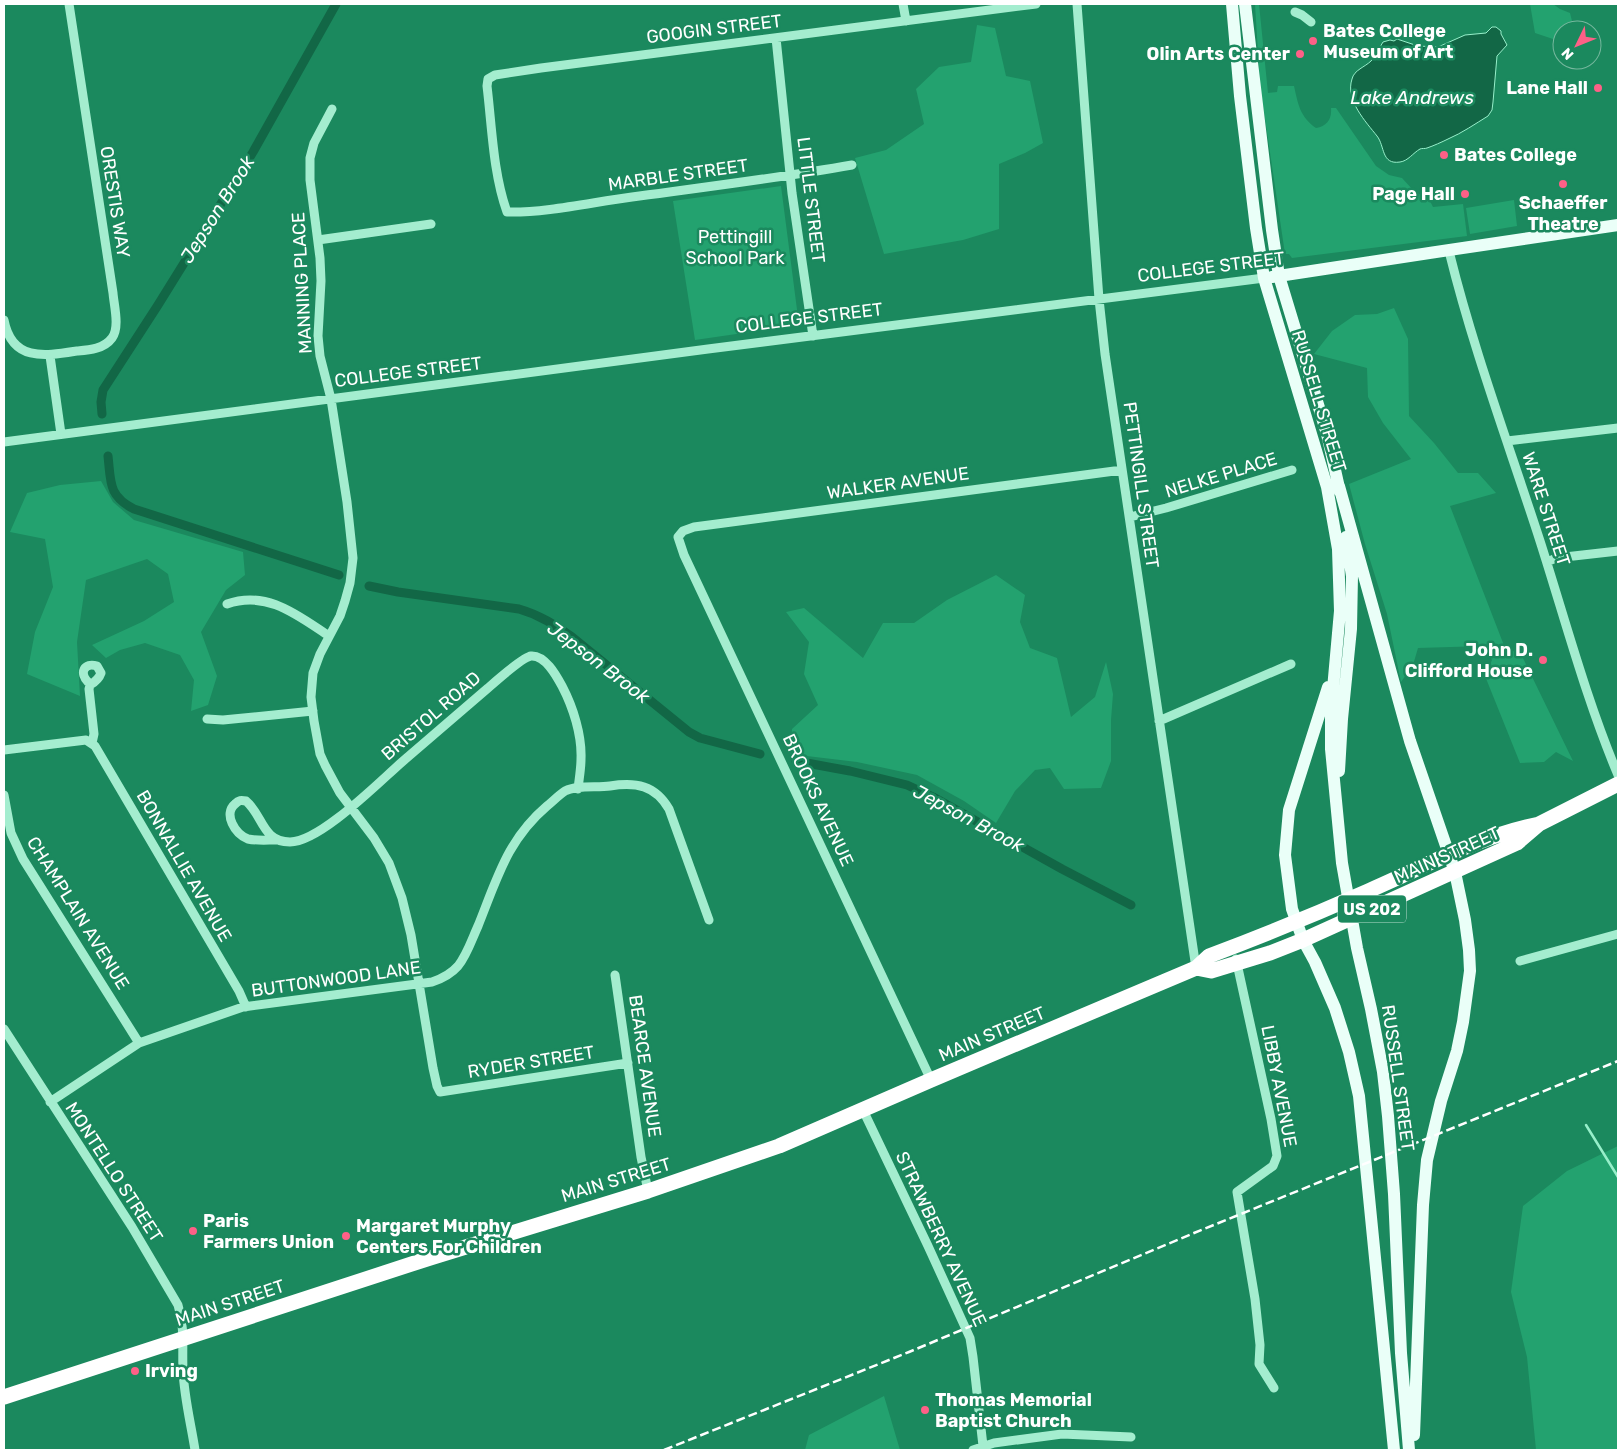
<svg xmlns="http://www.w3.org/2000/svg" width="1622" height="1454" font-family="Rubik,sans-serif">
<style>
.green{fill:#23a26f}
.water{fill:#126746;stroke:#97efca}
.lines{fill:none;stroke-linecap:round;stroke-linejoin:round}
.stream{stroke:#97efca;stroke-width:2.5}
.canal{stroke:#126746;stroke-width:9}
.minor{stroke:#a4edcf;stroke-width:9}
.major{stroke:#eafff8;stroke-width:12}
.highway{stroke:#fff;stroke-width:15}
.rail{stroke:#fff;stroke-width:2.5;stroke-dasharray:9 4;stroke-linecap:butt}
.poi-dot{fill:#fe6087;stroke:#1b895e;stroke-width:2}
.labels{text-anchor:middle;stroke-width:5;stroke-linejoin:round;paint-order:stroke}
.shield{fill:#1b895e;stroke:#bbdccf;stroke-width:1}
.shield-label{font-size:16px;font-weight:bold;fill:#fff}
.street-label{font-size:18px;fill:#fff;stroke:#1b895e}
.poi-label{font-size:18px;font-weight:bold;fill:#fff;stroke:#1b895e;text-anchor:start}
.park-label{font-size:18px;fill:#fff;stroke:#1b895e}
.water-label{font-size:19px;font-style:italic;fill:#fff;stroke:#1b895e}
</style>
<rect width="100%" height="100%" fill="#1b895e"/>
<path class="green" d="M 1255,4 L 1259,4 L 1268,93 L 1277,92 L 1278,86 L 1294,86 C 1298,104 1300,117 1316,128 C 1327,126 1332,119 1331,108 L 1336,108 L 1376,166 L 1389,175 L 1402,178 L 1413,190 L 1430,201 L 1433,207 L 1463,204 L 1467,236 L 1292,258 L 1289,254 L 1285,254 L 1260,85 Z
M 1530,4 L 1553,4 L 1560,9 L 1570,13 L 1573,25 L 1565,27 L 1556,40 L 1535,33 Z
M 977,25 L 995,28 L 1006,76 L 1030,81 L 1043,143 L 1025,153 L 999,164 L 999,229 L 963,240 L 884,254 L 855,158 L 886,150 L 924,124 L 916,89 L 939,67 L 971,62 Z
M 781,186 L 799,325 L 695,340 L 673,201 Z
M 1514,200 L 1517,226 L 1470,234 L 1466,208 Z
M 1394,308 L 1408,339 L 1409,416 L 1434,443 L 1458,473 L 1478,473 L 1496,493 L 1450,506 L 1505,648 L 1521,654 L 1573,761 L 1556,752 L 1544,762 L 1520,763 L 1485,676 L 1492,660 L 1484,646 L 1418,648 L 1413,665 L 1401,682 L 1387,614 L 1365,544 L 1349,484 L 1411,459 L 1383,423 L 1368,397 L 1367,368 L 1314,354 L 1332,331 L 1355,315 L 1377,314 Z
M 101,481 L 113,502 L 134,520 L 243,552 L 245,575 L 226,590 L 201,632 L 217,676 L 208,705 L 191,711 L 194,680 L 180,655 L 145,643 L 120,650 L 106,658 L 92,645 L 144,621 L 174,602 L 168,574 L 147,559 L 86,580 L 77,642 L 80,696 L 27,674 L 35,632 L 53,587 L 45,539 L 10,532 L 27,493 L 60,485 Z
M 996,575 L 1025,595 L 1020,622 L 1030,648 L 1057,658 L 1071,717 L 1095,697 L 1106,662 L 1113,694 L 1111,720 L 1111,761 L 1101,788 L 1064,789 L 1050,768 L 1035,770 L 1015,791 L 996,823 L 964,801 L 917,775 L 857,762 L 790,754 L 792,729 L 818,705 L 804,674 L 809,642 L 786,612 L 804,608 L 863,658 L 883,623 L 914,623 L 947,600 Z
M 1618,1146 L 1618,1450 L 1536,1450 L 1527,1357 L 1511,1292 L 1523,1206 L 1567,1171 Z
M 884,1396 L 900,1450 L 805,1450 L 809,1435 Z"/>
<path class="water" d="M 1492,27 L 1496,27 L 1501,31 L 1501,34 L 1507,45 L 1497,56 L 1493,102 L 1492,110 L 1488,116 C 1475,124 1462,133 1448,139 C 1442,142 1433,146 1427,148 C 1425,149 1422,148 1420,149 C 1413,153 1408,161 1400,162 C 1381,165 1385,146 1377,136 C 1366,122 1345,100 1352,79 C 1354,70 1365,67 1371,61 C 1376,56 1379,48 1383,42 L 1390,40 L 1394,41 L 1397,39 L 1418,46 L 1438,47 L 1465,35 L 1486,33 Z"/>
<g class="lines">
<path class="stream" d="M 1586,1125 L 1618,1177"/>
<path class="canal" d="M 102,414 L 101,402 L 103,390 L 158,305 L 253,152 L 336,4
M 108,456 C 111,482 108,496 134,509 L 339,575
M 369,586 L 398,592 L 519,609 C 540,615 555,625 572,637 L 689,732 L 700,738 L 760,754
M 796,761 L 850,771 L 907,785 L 933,797 L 1062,869 L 1131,905"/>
<path class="minor" d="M 903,4 L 906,21
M 1077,4 L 1099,299 L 1105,354 L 1196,968
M 1295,12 L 1302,15 L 1311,22
M 776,38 L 792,193 L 813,336
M 332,109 L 314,143 L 310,158 L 310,180 L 320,258 L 321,281 L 318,336 L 320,356 L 331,399 L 347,502 L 353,558 L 350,583 L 345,601 L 340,616 L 320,654 L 313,673 L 311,697 L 314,721 L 320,754 L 325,765 L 340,793 L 374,838 L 389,863 L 402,898 L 411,935 L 433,1068 L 437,1086 L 440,1092 L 628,1063
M 852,165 C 779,178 706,187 632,197 C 593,202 546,213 507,212 C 493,173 492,127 487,86 L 488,79 L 495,75 L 541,68 L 1036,4
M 318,240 L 431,224
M 1449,251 C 1473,349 1509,445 1540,541 C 1565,619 1586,699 1618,775
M 4,320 C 12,362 45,356 77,351 C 89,350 104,349 112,338 C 120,327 114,306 113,293 L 69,4
M 50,356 L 61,434
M 1507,441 L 1618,428
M 4,442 L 708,349 L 1264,278
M 1130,517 L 1166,508 L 1292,470
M 1547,562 L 1556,558 L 1618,551
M 227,604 C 267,590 297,615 329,636
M 88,682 C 79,673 84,662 97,666 L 101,673 C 99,679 95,682 90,685 L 89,689 L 94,734 L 92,743
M 207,719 L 223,720 L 313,711
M 1159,721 L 1291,664
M 4,750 L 86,740 L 95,746 L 239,991 L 246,1007
M 4,795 L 11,833 L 23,859 L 139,1043
M 276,840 C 267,840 257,841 248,839 C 235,834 223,814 235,804 C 239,800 241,800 246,801 C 263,815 262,842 290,842 C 320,842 379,782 402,762 C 431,737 460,712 488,688 C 496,681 523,657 531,656 C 545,655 556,675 562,686 C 573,707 582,735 581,759 C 581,769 579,779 578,789
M 1236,959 L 1271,1119 L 1277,1156 L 1273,1166 L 1237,1192 L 1255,1299 L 1260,1345 L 1259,1364 L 1274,1388
M 1520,961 L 1618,934
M 615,975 L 641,1157 L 648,1191
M 4,1029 L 132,1227 L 178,1305 C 185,1327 182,1348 183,1370 C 184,1397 191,1424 195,1450
M 931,1080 L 684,555 L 678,537 L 683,531 L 694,527 L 1122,470
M 50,1102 L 139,1043 L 243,1007 L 432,982 C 441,979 451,974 458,966 C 467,955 472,939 478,926 C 497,879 507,840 547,806 C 553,801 559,795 565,791 C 577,785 597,788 610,786 C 636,782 655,785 669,809 L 709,920
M 863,1110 L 928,1246 L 970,1338 L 973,1357 L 983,1446
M 973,1450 L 994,1443 L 1062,1434 L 1131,1437"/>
<path class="major" d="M 1232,4 L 1240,96 L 1256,228 L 1264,278 L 1327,487 L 1338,549 L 1340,611 L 1331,711 L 1331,749 L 1342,863 L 1357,948 L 1371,1009 L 1383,1072 L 1388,1116 L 1394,1194 L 1401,1353 L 1409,1450
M 1245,4 L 1272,230 L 1279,276 L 1327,434 L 1340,492
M 1272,277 C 1387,259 1503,242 1618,225
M 1339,486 L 1410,741 L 1455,872 L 1465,920 L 1469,950 L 1470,971 L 1463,1022 L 1457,1051 L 1441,1101 L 1427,1160 L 1423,1205 L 1414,1435
M 1328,687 L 1289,810 L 1285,855 L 1292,909 L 1303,940 L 1315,962 L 1335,1008 L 1349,1052 L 1359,1096 L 1394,1450
M 1339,771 L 1342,719 L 1351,629 L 1352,576 L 1346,537"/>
<path class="highway" d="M 1196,968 L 1211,971 L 1270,953 L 1303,940 L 1517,843 L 1539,824 L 1618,784
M 4,1397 L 430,1258 L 648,1191 L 779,1146 L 931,1080 L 1196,968 L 1209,956 C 1262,936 1316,914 1368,891 C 1424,867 1479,836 1539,824"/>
<path class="rail" d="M 664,1450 L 909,1352 L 1194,1233 L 1618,1061"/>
</g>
<g class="poi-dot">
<circle cx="1313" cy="41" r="5"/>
<circle cx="1300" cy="54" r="5"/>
<circle cx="1598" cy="88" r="5"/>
<circle cx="1444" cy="155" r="5"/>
<circle cx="1563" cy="184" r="5"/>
<circle cx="1465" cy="194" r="5"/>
<circle cx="1543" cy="660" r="5"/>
<circle cx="193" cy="1231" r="5"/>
<circle cx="346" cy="1236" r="5"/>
<circle cx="135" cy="1371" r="5"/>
<circle cx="925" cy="1410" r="5"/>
</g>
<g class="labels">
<rect class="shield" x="1338" y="895.5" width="68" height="27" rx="4"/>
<g class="shield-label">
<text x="1372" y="915">US 202</text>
</g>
<g class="street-label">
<text transform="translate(714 29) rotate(-7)" y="6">GOOGIN STREET</text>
<text transform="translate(678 175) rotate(-8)" y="6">MARBLE STREET</text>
<text transform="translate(811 200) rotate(83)" y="6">LITTLE STREET</text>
<text transform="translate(115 202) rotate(81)" y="6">ORESTIS WAY</text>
<text transform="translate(1211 267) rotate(-7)" y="6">COLLEGE STREET</text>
<text transform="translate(302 283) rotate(-93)" y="6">MANNING PLACE</text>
<text transform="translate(809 318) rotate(-7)" y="6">COLLEGE STREET</text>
<text transform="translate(408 372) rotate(-7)" y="6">COLLEGE STREET</text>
<text transform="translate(1319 401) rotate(73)" y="6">RUSSELL STREET</text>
<text transform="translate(1221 475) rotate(-17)" y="6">NELKE PLACE</text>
<text transform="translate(898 483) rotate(-8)" y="6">WALKER AVENUE</text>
<text transform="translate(1141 485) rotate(82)" y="6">PETTINGILL STREET</text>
<text transform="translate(1546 509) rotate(72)" y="6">WARE STREET</text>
<text transform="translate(431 716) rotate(-41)" y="6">BRISTOL ROAD</text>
<text transform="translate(818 800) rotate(65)" y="6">BROOKS AVENUE</text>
<text transform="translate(1447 855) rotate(-24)" y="6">MAIN STREET</text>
<text transform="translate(184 866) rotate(60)" y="6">BONNALLIE AVENUE</text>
<text transform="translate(78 913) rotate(58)" y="6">CHAMPLAIN AVENUE</text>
<text transform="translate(336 979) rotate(-8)" y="6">BUTTONWOOD LANE</text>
<text transform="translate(992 1034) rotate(-23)" y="6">MAIN STREET</text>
<text transform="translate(531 1062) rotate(-9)" y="6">RYDER STREET</text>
<text transform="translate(645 1066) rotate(82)" y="6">BEARCE AVENUE</text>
<text transform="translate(1398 1078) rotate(82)" y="6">RUSSELL STREET</text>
<text transform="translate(1279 1086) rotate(79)" y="6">LIBBY AVENUE</text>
<text transform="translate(114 1172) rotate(57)" y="6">MONTELLO STREET</text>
<text transform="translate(616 1180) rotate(-17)" y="6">MAIN STREET</text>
<text transform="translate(941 1239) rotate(65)" y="6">STRAWBERRY AVENUE</text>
<text transform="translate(230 1303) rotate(-18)" y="6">MAIN STREET</text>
</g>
<g class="poi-label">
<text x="1323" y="37">Bates College<tspan x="1323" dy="21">Museum of Art</tspan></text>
<text x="1290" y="60" text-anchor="end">Olin Arts Center</text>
<text x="1588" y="94" text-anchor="end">Lane Hall</text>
<text x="1454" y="161">Bates College</text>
<text x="1455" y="200" text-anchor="end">Page Hall</text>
<text x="1563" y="209" text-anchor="middle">Schaeffer<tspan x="1563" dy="21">Theatre</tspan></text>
<text x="1533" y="656" text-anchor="end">John D.<tspan x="1533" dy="21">Clifford House</tspan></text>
<text x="203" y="1227">Paris<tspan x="203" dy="21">Farmers Union</tspan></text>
<text x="356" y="1232">Margaret Murphy<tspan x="356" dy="21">Centers For Children</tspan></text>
<text x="145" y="1377">Irving</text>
<text x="935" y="1406">Thomas Memorial<tspan x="935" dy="21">Baptist Church</tspan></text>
</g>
<g class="park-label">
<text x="735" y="243">Pettingill<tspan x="735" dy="21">School Park</tspan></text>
</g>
<g class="water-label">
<text x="1412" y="104">Lake Andrews</text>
<text transform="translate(217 209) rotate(-58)" y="7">Jepson Brook</text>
<text transform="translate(599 662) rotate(37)" y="7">Jepson Brook</text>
<text transform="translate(969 818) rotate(28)" y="7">Jepson Brook</text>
</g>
</g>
<rect width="1622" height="1454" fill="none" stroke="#ffffff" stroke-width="10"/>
<g transform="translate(1577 45) rotate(227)"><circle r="24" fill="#1b895e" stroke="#76b89e"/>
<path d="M0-4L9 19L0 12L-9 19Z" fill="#fe6087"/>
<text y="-8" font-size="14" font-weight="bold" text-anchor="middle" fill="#ffffff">N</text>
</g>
</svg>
